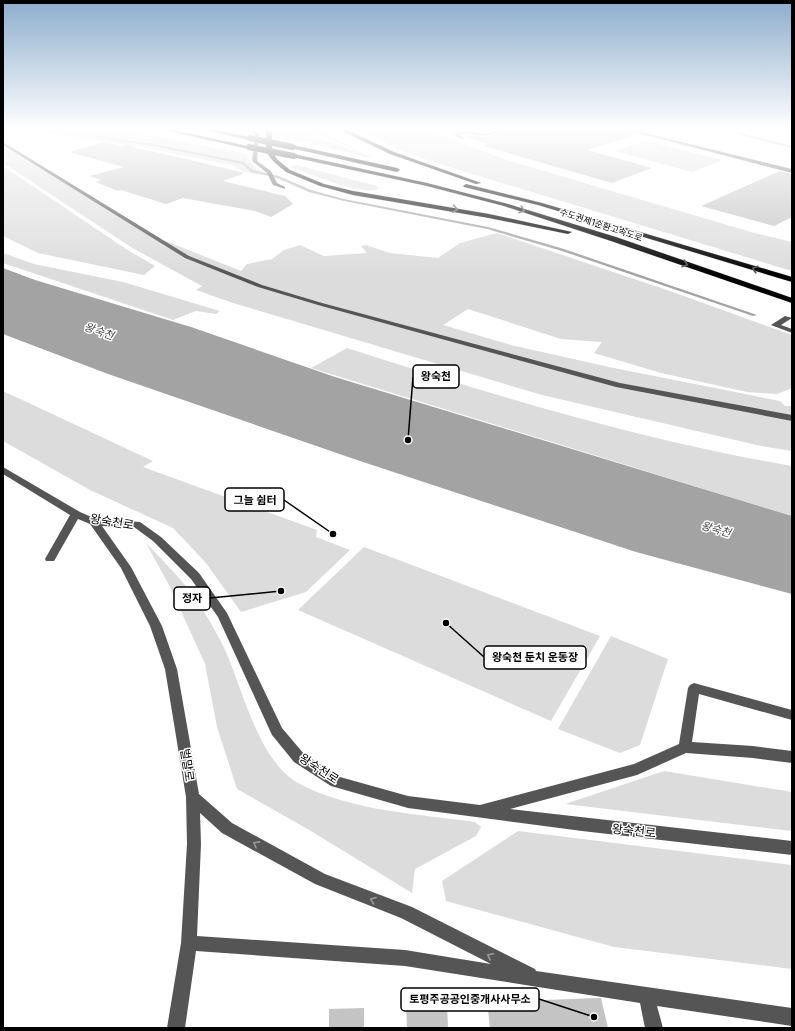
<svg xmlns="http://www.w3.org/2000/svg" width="795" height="1031" font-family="Inter,'Noto Sans KR',sans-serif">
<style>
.green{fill:#dcdcdc}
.water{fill:#a3a3a3}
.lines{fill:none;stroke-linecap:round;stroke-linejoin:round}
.stream{fill:#a3a3a3;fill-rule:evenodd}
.building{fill:#c4c4c4}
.highway-casing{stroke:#dbdbdb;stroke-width:1}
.minor{fill:#555;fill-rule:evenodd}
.highway{fill:#000;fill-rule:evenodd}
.highway-bridge-casing{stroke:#dbdbdb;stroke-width:6;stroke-linecap:butt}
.highway-bridge{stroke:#000;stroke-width:6}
.oneway{stroke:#595959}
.oneway2{stroke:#999}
.labels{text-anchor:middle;stroke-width:3;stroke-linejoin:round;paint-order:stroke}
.far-street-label{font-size:9px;fill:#000;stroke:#fff}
.water-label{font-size:11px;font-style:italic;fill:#444;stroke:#fff}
.near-street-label{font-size:12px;fill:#000;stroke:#fff}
.leader{fill:none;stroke:#000;stroke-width:1.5}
.callout-dot{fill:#000;stroke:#fff;stroke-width:1.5}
.callout{fill:#fff;stroke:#000;stroke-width:1.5}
.callout-label{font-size:11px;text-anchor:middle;font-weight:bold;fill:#000}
</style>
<rect width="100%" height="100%" fill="#fff"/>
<path class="green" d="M 26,130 L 122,130 L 246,154 L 252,164 L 263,172 L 257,175 L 243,171 L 233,165 L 134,146 Z
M 276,130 L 320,130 L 338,141 L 364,152 L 308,132 L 292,132 L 288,138 L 292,141 L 275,138 Z
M 359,130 L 425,130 L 510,161 L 751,232 L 792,242 L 792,271 L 433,162 L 405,152 Z
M 294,133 L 307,134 L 373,157 L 366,157 L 297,140 L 291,138 Z
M 646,141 L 723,160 L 692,172 L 615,151 Z
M 3,146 L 155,238 L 171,243 L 241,271 L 247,264 L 272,259 L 284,250 L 300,245 L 324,256 L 367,253 L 361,246 L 366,245 L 390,253 L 438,258 L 460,243 L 497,233 L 670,291 L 792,335 L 792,388 L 777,394 L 747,392 L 661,373 L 594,353 L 602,342 L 561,339 L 468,309 L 443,325 L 511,345 L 609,367 L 780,401 L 785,406 L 792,406 L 792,451 L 761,446 L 542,395 L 233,303 L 196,290 L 202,286 L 134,249 L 3,163 Z
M 296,165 L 377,186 L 379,189 C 359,196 313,174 292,168 L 291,166 Z
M 3,166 L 126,249 L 155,266 L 144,275 L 38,253 L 3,236 Z
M 3,253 L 34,264 L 123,282 L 220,311 L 216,314 L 196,311 L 173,320 L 3,263 Z
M 347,348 C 493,395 640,440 792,466 L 792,516 L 311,368 Z
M 3,391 L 153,461 L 143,467 L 317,530 L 316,537 L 350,550 L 306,592 L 241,612 L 206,563 L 173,528 L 90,490 L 3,441 Z
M 146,543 C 165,563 186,583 201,607 C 210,621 219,637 226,652 C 243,691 259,761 298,783 C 350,811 418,814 475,822 L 481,827 L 476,836 L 415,869 L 412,893 L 311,831 L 237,789 L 217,727 L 205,664 L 170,587 Z
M 364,547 L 600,636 L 551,721 L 298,610 Z
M 611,636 L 668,659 L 640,745 L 620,753 L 558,729 Z
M 664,771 L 792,792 L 792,831 L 565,804 Z
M 518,831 L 792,865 L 792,969 L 614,947 L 446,901 L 442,881 Z"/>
<path class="water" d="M 3,268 L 35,280 L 191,327 L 335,377 L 792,516 L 792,594 L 636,552 L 357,460 L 108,374 L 3,334 Z"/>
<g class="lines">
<path class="stream" d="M 50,130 L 56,130 L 153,144 L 244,162 L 253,170 L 279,176 L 311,190 L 344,199 L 488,227 L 564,249 L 757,315 L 753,316 L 562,251 L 487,229 L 344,201 L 309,192 L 277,178 L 251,172 L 242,164 L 153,146 Z
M 731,130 L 734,130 L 746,134 L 792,146 L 792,148 L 744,136 Z"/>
</g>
<path class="building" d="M 510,130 L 625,130 L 637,134 L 587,150 L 652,168 L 612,183 L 484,146 L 488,144 L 463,136 L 467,135 L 484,137 Z
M 104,142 L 122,146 L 126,145 L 245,173 L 223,181 L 285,196 L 293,204 L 271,217 L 255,211 L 183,198 L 166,204 L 121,190 L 118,191 L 96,182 L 101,180 L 90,176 L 124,167 L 69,152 Z
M 780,171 L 792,174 L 792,217 L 774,226 L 701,206 Z
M 597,998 L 601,998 L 608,1028 L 490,1028 L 487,1001 L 519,1000 L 519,1001 Z
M 447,1004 L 448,1028 L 407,1028 L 406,1005 Z
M 364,1008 L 364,1028 L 329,1028 L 329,1009 Z"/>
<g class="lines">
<defs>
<path id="highway" d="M 163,130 L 173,130 L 252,147 L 249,149 Z
M 205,130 L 216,130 L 253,138 L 250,140 Z
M 266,130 L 272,130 L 272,152 L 278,160 L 290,170 L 324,184 L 353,191 L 489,214 L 572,232 L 568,234 L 489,218 L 353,195 L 320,186 L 286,172 L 274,162 L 266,152 Z
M 340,130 L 347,130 L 394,152 L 481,183 L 476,184 L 390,154 Z
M 293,145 L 397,168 L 400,170 L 397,172 L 291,148 Z
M 294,154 L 427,183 L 508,204 L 616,237 L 792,298 L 792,303 L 611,241 L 504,206 L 427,186 L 292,157 L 292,155 Z
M 466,184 L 542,203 L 792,277 L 792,282 L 538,205 L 464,187 L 463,186 Z"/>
</defs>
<use href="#highway" class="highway-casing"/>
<path class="minor" d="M 252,130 L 256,130 L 259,135 L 257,161 L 271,171 L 277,183 L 285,187 L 285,189 L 273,185 L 267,173 L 252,161 L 255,135 Z
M 501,130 L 509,130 L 484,136 L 467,133 L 459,135 L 464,138 L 462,139 L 453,134 L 467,131 L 484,134 Z
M 626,130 L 633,130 L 792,169 L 792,173 Z
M 3,142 L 189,256 L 262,285 L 322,303 L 620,383 L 792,415 L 792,421 L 616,387 L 318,305 L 258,287 L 185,258 L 3,145 Z
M 785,316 L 792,318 L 781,325 L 792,329 L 792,333 L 771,325 Z
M 3,467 L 80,512 L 96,519 L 140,522 L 161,537 L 199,573 L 227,613 L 282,728 L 304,754 L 340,777 L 408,796 L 480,805 L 634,764 L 679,744 L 688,688 L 690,685 L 694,683 L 792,710 L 792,720 L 699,694 L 692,742 L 753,746 L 792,751 L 792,763 L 753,758 L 686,753 L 637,775 L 510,809 L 792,841 L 792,855 L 582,831 L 408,808 L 331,786 L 294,762 L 272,735 L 218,617 L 191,579 L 153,541 L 134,527 L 102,526 L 131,567 L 162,626 L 177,669 L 199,794 L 232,823 L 325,874 L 412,907 L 535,969 L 536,971 L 792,1008 L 792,1026 L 657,1006 L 663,1028 L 645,1028 L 640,1003 L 405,966 L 196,951 L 185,1028 L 167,1028 L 181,943 L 187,844 L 186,797 L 165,669 L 150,626 L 121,568 L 90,524 L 78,519 L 54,561 L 46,561 L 45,559 L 70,515 L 3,474 ZM 200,813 L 222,833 L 315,884 L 401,918 L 491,964 L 405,950 L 197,936 L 201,844 Z"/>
<use href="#highway" class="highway"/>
<defs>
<path id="highway-bridge" d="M 250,138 L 293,147
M 249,147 L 294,156"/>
</defs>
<use href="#highway-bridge" class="highway-bridge-casing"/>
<use href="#highway-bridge" class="highway-bridge"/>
</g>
<defs><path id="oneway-chevron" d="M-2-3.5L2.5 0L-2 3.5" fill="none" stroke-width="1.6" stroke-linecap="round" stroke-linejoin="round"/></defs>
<g class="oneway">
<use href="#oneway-chevron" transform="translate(455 209) rotate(10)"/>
<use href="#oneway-chevron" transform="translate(522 210) rotate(18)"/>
<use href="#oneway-chevron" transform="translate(685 264) rotate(19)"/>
<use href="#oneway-chevron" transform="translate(755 269) rotate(-163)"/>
</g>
<g class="oneway2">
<use href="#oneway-chevron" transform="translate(256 844) rotate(-151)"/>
<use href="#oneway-chevron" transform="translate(373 900) rotate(-159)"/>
<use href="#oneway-chevron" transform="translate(490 956) rotate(-153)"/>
</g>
<linearGradient id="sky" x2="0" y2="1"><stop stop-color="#8cadcc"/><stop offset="0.47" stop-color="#fff"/><stop offset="1" stop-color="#fff" stop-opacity="0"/></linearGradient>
<rect width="795" height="274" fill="url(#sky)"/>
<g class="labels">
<g class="far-street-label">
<text transform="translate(601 225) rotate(18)" y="3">수도권제1순환고속도로</text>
</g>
<g class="water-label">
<text transform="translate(99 331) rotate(19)" y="4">왕숙천</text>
<text transform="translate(716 529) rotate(16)" y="4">왕숙천</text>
</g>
<g class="near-street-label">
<text transform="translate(112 522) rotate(9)" y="4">왕숙천로</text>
<text transform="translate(187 765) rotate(81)" y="4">벌말로</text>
<text transform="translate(319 769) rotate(33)" y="4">왕숙천로</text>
<text transform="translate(634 831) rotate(6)" y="4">왕숙천로</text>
</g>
</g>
<path class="leader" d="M408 440L413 377M333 534L284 500M281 591L210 598M446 623L484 657M594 1017L539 999"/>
<g class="callout-dot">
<circle cx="408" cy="440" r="4"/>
<circle cx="333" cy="534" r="4"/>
<circle cx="281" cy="591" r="4"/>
<circle cx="446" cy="623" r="4"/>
<circle cx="594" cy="1017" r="4"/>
</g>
<g class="callout">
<rect x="413" y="365" width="46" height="23" rx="4"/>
<rect x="225" y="488" width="59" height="23" rx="4"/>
<rect x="174" y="587" width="36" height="23" rx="4"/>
<rect x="484" y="646" width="102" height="23" rx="4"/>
<rect x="401" y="988" width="138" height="23" rx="4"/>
</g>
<g class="callout-label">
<text x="436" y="380">왕숙천</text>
<text x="255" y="504">그늘 쉼터</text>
<text x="192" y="602">정자</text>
<text x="535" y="661">왕숙천 둔치 운동장</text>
<text x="470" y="1003">토평주공공인중개사사무소</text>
</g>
<rect width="795" height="1031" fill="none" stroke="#000000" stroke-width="8"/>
</svg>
